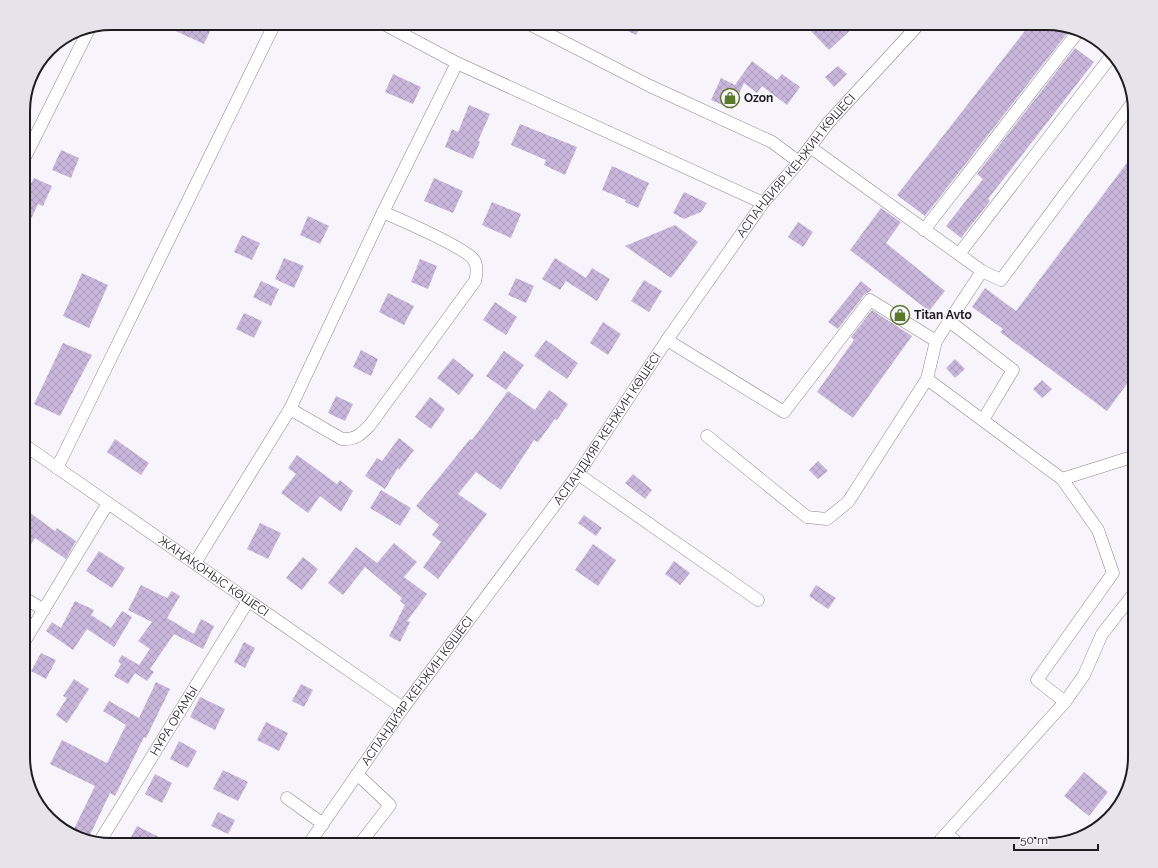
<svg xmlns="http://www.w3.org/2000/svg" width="1158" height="868" font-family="Raleway,sans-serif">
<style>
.building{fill:url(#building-cross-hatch)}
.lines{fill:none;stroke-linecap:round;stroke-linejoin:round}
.minor-casing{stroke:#89868d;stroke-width:13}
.minor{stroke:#fff;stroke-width:12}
.labels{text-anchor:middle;stroke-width:3;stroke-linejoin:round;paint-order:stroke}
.poi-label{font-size:12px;font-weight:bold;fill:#1d1c1f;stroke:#f8f4fc;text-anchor:start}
.street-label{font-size:12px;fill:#1d1c1f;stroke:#f8f4fc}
.rim{fill:none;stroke:#1d1c1f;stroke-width:2}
</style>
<defs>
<pattern id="building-cross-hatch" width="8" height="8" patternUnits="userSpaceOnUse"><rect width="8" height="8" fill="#c9b6db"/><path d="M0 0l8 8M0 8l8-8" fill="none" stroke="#ac9cbc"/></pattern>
</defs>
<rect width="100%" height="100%" fill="#f8f4fc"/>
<path class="building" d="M 158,23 L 214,23 L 204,44 Z
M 612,23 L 643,23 L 636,35 Z
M 813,23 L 858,23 L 829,50 L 808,28 Z
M 1031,23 L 1047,23 L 1069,31 L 925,216 L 897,195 Z
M 1075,48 L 1094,62 L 988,199 L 990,201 L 961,238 L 946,226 L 983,179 L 977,174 Z
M 752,61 L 777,80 L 782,74 L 800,87 L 787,105 L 762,86 L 757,93 L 744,83 L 732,109 L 711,100 L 721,78 L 735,85 Z
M 838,66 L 847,74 L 834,87 L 825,77 Z
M 393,74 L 421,87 L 413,104 L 385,92 Z
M 469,105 L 490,114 L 478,141 L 480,142 L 473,159 L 445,147 L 452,129 L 458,132 Z
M 520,124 L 577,147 L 565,175 L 544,165 L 546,160 L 511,145 Z
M 61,150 L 79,158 L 71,178 L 52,170 Z
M 1135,152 L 1135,373 L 1107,411 L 1000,332 L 1003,329 L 972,307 L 985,288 L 1016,311 Z
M 612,166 L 649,183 L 638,208 L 625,202 L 626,200 L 602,190 Z
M 34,178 L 52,186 L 43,206 L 38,204 L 23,236 L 23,198 Z
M 434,178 L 463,191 L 453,213 L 424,201 Z
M 684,192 L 707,203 L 701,212 L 684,219 L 673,213 Z
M 492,202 L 521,214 L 511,238 L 482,225 Z
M 881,208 L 901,222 L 886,243 L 945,291 L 929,311 L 850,250 Z
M 308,216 L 329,226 L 320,244 L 300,235 Z
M 798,222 L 813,232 L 803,247 L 788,237 Z
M 675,225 L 698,242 L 671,278 L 625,246 Z
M 242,235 L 260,243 L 252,260 L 234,252 Z
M 284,258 L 304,266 L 294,288 L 275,279 Z
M 555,258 L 586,278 L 592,268 L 610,279 L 597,301 L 566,281 L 560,290 L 542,279 Z
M 420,259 L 437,266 L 428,289 L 411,282 Z
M 82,273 L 108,285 L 89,328 L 63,316 Z
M 516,278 L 534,286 L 526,303 L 508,295 Z
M 644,280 L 662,291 L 649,312 L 631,301 Z
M 261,281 L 279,289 L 271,306 L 253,297 Z
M 861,281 L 872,290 L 864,295 L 838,329 L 828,322 Z
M 388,293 L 414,306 L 404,325 L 379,312 Z
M 495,302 L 517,317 L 506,335 L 483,320 Z
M 872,310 L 912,336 L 853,418 L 817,392 L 854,340 L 851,337 Z
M 244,313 L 262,321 L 254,338 L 236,329 Z
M 603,322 L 621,334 L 608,355 L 590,343 Z
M 546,340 L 578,363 L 567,379 L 534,356 Z
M 63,343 L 92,355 L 60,416 L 34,404 Z
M 361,350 L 378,359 L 371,376 L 353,367 Z
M 504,351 L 524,365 L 506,390 L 486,376 Z
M 453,358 L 474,375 L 459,395 L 437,378 Z
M 955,359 L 965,369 L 955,378 L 946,368 Z
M 1042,380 L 1052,389 L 1042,398 L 1033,389 Z
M 549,390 L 568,404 L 557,420 L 555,419 L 538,442 L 534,440 L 501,490 L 476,472 L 458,494 L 487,514 L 438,579 L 423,567 L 441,542 L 432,535 L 439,525 L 416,506 L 470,439 L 472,440 L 508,391 L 535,410 Z
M 336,396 L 353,404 L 345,421 L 328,413 Z
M 430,397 L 445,409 L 431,429 L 415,417 Z
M 399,438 L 414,450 L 399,470 L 398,468 L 385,489 L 365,476 L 377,458 L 382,461 Z
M 115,439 L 149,463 L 141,475 L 107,452 Z
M 297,455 L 337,484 L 340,480 L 353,491 L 341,512 L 320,496 L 308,513 L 281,493 L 296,474 L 288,468 Z
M 818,461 L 828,471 L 818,479 L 809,470 Z
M 633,474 L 652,490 L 645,499 L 625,483 Z
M 381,490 L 411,508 L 400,526 L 370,508 Z
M 29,512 L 55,531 L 57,528 L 76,541 L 66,559 L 35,538 L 23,557 L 23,522 Z
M 584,515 L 602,528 L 596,536 L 578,523 Z
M 260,523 L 281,533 L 268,559 L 247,549 Z
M 394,543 L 417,562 L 404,577 L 427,594 L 407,621 L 410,622 L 400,642 L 389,636 L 405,605 L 400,601 L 402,598 L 365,567 L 343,595 L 328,583 L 356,547 L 377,563 Z
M 593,544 L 616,560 L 598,586 L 575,570 Z
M 99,551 L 125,568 L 112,588 L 86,571 Z
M 303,557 L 318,569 L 302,590 L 286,578 Z
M 674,561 L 690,573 L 680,585 L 665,574 Z
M 141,585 L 167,598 L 172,591 L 180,596 L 167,618 L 194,634 L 201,619 L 214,626 L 203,649 L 174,634 L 150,669 L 154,672 L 147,681 L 135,673 L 128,684 L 114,676 L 121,664 L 118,661 L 122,655 L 139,665 L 150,649 L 138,641 L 152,622 L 128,610 Z
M 816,585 L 836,598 L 828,609 L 809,596 Z
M 75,601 L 94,610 L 91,615 L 111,628 L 122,611 L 132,617 L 114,647 L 87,629 L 73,650 L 46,631 L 52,622 L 61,628 Z
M 244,642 L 255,648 L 245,668 L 234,662 Z
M 41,653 L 56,660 L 46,679 L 31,671 Z
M 74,679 L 89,689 L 67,723 L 56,715 L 67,698 L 63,696 Z
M 156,682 L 170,689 L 146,738 L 144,737 L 115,796 L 110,793 L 89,837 L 73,831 L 95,786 L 50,764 L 62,740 L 107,763 L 126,725 L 103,711 L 109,701 L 139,718 Z
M 301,684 L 313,690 L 304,707 L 292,701 Z
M 200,697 L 225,709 L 215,730 L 190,717 Z
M 266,722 L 288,733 L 279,751 L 257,740 Z
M 179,741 L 197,751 L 188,768 L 170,759 Z
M 223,770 L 248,782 L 238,801 L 213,789 Z
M 1084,772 L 1108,792 L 1089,816 L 1064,796 Z
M 155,774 L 172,783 L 162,803 L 145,794 Z
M 218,812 L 235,820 L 228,834 L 211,826 Z
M 137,826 L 161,838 L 158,845 L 142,845 L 130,839 Z"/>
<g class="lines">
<defs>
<g id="minor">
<path d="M 382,23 L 457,63"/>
<path d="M 527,23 L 650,86 L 772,142 L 799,162"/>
<path d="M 810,147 L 982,271"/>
<path d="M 23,161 L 90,27"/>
<path d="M 924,230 L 1077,33"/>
<path d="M 959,254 L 1112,55"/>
<path d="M 949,321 L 1013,370 L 983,420"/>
<path d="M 667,340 L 784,412 L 870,300 L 936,341 L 982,271 L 1001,280 L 1133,102"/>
<path d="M 936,341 L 927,379 L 1062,479 L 1098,530 L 1113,573 L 1037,680 L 1065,702"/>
<path d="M 290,409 L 383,212"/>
<path d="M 707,436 L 807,517 L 827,519 L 848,502 L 927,379"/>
<path id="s1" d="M 23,444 L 403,708"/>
<path d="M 57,468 L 275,23"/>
<path d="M 578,474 L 758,600"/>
<path d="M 1062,479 L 1135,456"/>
<path d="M 195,563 L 290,409 L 342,439 C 356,440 361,434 370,425 L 475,281 C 477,274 478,267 474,260 C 466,248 399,219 383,212 L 457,63 L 763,203"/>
<path d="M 23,597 L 44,610"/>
<path d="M 23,644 L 108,503"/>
<path d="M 357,774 L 390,805 L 359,845"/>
<path d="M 287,798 L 323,824"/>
<path d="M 947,834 L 960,845"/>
<path id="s2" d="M 100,841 L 248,601"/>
<path id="s3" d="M 308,845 L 403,708 L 578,474 L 667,340 L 763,203 L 799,162 L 828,123 L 920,23"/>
<path d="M 936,845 L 1065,702 L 1084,675 L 1102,634 L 1135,592"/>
</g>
</defs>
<use href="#minor" class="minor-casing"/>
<use href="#minor" class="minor"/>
</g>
<defs>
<symbol id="shop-ring" viewBox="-11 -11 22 22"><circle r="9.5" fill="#f8f4fc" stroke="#5b772c" stroke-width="1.5"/><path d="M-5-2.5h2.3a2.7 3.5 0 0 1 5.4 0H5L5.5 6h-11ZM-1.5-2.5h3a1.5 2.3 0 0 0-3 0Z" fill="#5b772c"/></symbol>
</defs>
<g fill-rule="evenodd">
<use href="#shop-ring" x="719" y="87" width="22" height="22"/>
<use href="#shop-ring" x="889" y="304" width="22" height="22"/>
</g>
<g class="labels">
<g class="poi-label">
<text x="744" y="102">Ozon</text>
<text x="914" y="319">Titan Avto</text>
</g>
<g class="street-label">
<text dy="4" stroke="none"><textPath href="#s3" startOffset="837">АСПАНДИЯР КЕНЖИН КӨШЕСІ</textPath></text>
<text dy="4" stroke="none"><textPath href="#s3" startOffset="513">АСПАНДИЯР КЕНЖИН КӨШЕСІ</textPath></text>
<text dy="4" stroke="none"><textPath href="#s1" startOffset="232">ЖАҢАҚОНЫС КӨШЕСІ</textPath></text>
<text dy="4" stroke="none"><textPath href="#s3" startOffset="189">АСПАНДИЯР КЕНЖИН КӨШЕСІ</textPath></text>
<text dy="4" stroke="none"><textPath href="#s2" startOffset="141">НҰРА ОРАМЫ</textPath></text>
</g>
</g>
<path d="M0 0H1158V868H0ZM111 30H1047A81 81 0 0 1 1128 111V757A81 81 0 0 1 1047 838H111A81 81 0 0 1 30 757V111A81 81 0 0 1 111 30Z" fill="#e6e3ea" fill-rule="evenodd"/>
<path class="rim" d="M111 30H1047A81 81 0 0 1 1128 111V757A81 81 0 0 1 1047 838H111A81 81 0 0 1 30 757V111A81 81 0 0 1 111 30Z"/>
<path d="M1014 844v6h84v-6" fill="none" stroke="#1d1c1f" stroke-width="2"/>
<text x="1020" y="844" font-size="12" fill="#1d1c1f" stroke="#f8f4fc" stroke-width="3" paint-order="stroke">50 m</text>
</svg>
